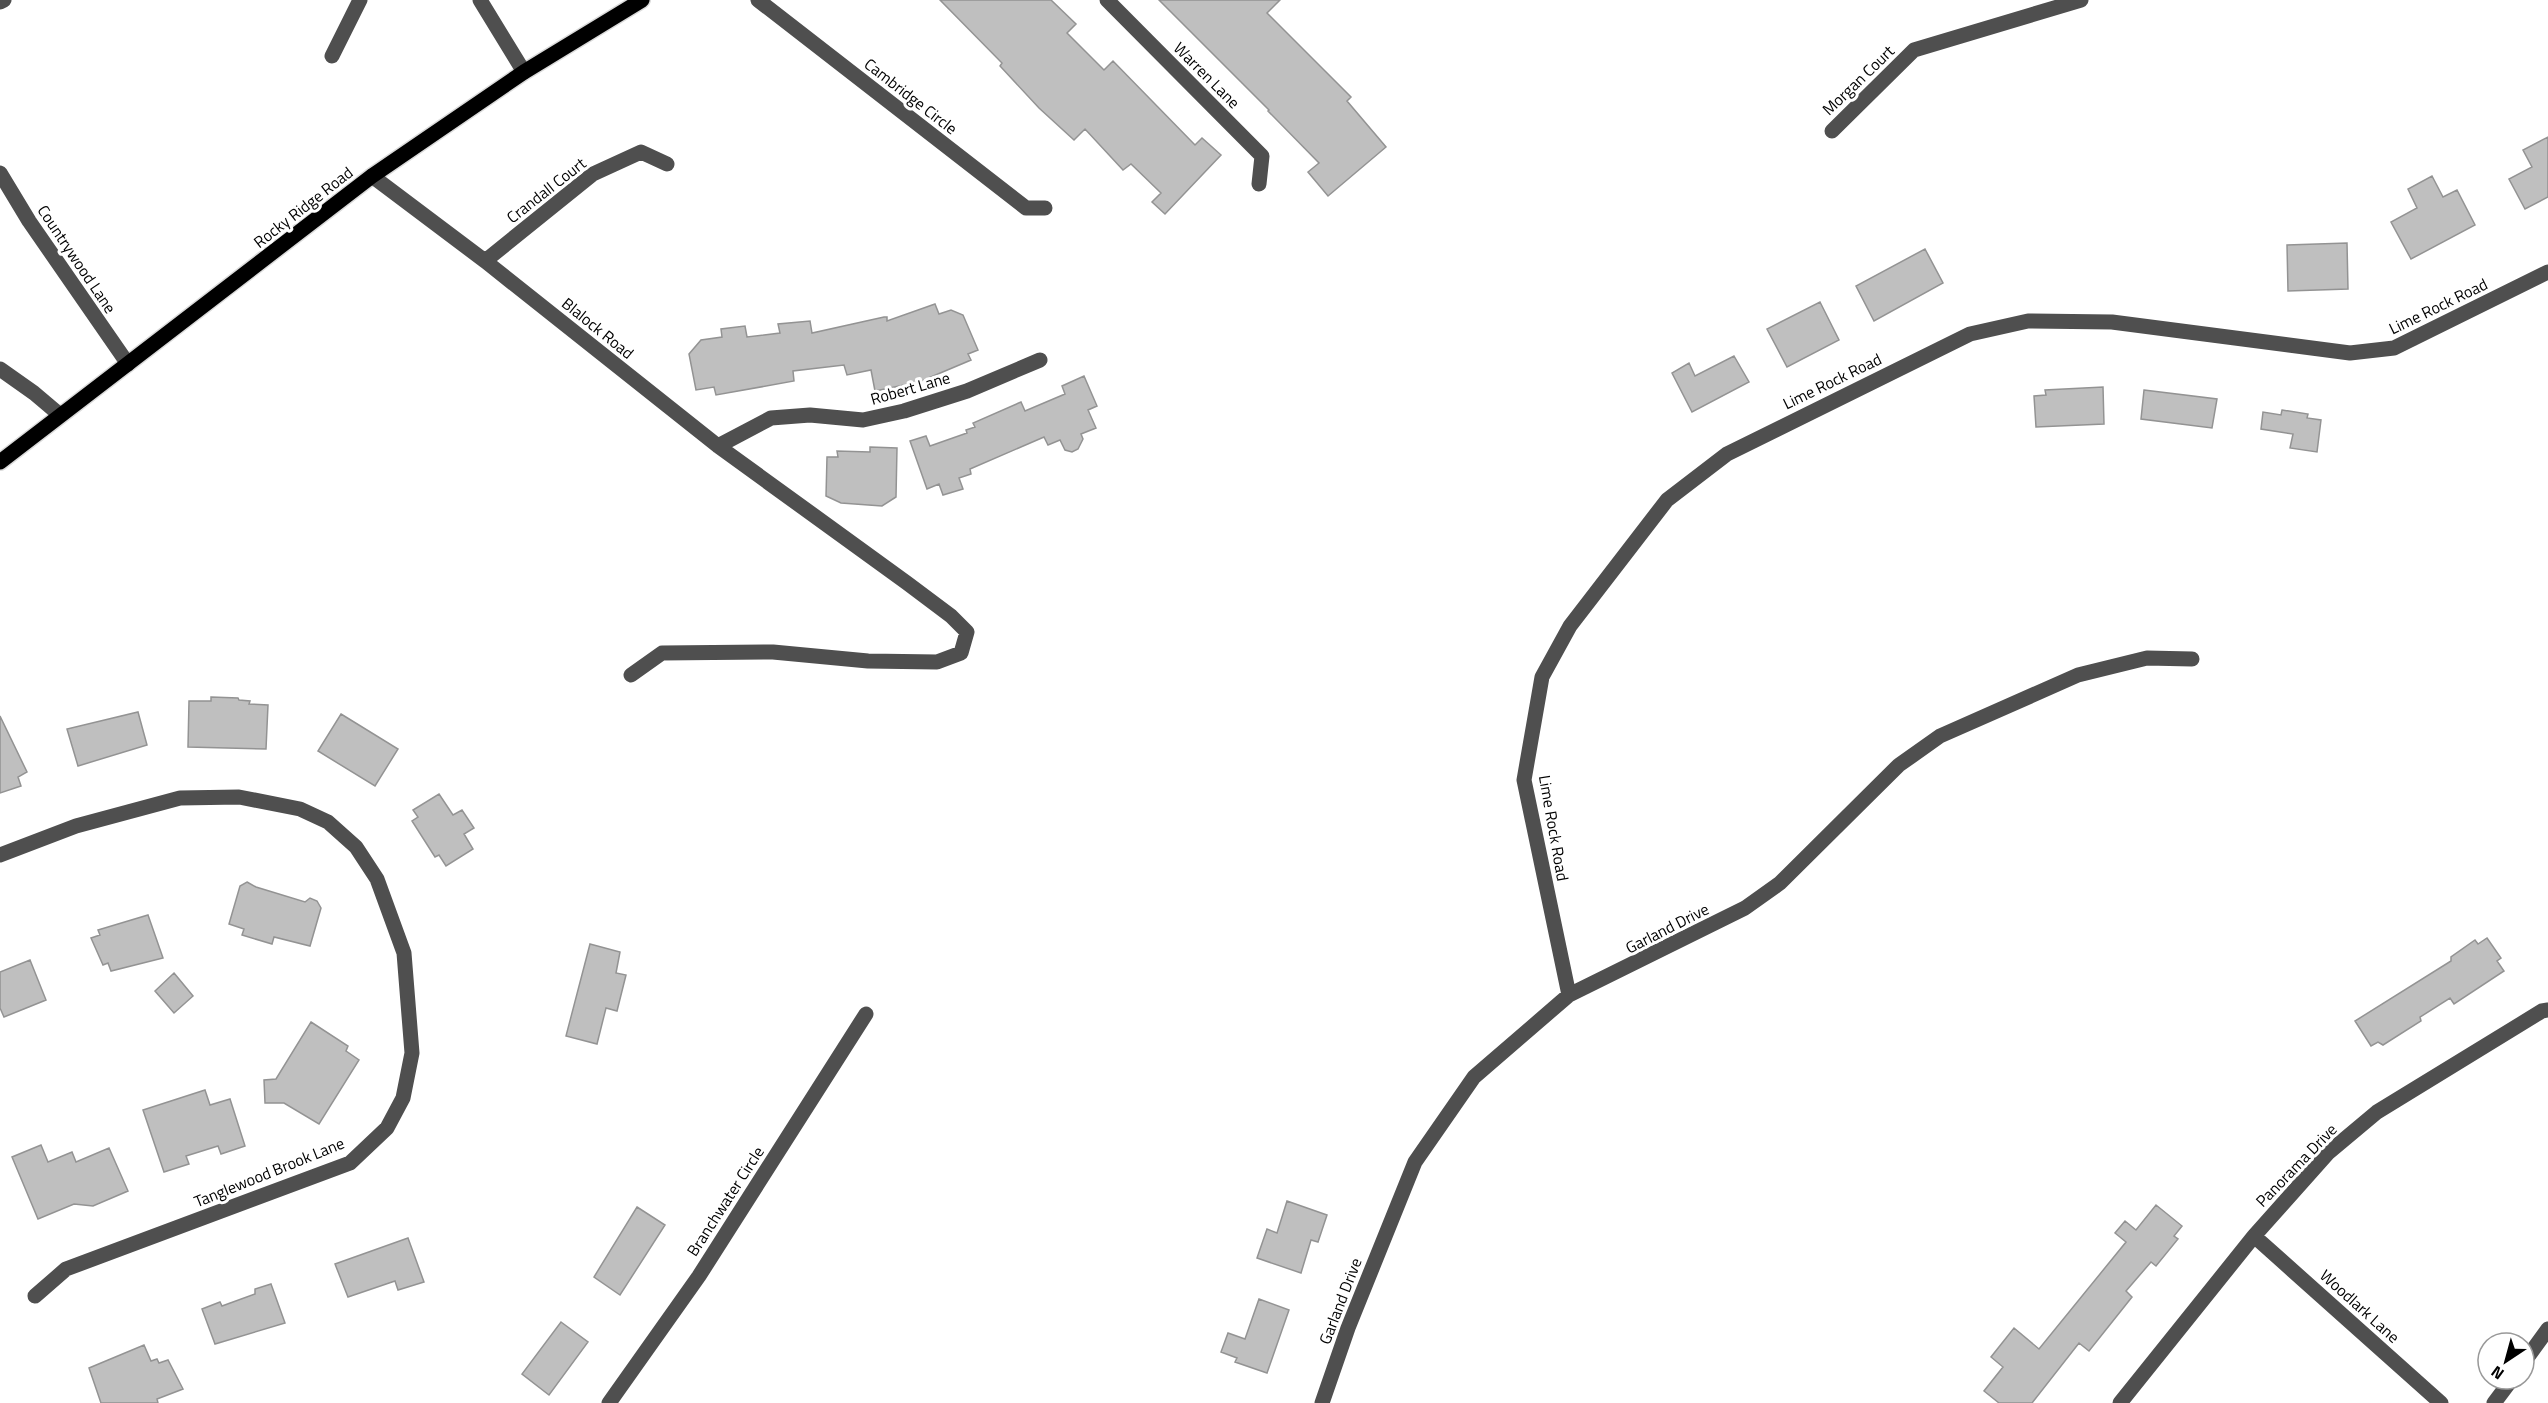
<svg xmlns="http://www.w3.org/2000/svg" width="2548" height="1403" font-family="'Titillium Web',sans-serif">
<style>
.building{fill:#bfbfbf;stroke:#939393;stroke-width:1.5}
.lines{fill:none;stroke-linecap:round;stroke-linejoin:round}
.major-casing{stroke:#dbdbdb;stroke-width:18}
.minor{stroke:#4f4f4f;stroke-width:15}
.major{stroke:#000;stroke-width:15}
.labels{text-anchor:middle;stroke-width:6;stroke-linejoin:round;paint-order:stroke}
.street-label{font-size:16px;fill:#000;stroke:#fff}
</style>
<rect width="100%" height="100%" fill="#fff"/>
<path class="building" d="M 940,0 L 1051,0 L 1076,24 L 1067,33 L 1104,70 L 1113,61 L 1195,145 L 1202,138 L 1221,155 L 1165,214 L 1152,202 L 1161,193 L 1131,164 L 1123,170 L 1085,129 L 1074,140 L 1039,108 L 1000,66 L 1002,63 Z
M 1159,0 L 1280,0 L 1267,13 L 1351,97 L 1347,101 L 1386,147 L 1328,196 L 1308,172 L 1319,163 L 1268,111 L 1269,110 Z
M 2548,137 L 2548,197 L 2525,209 L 2509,179 L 2532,167 L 2523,150 Z
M 2432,176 L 2443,197 L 2457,190 L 2475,225 L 2411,259 L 2391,222 L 2417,208 L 2408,189 Z
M 2347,243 L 2348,289 L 2288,291 L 2287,245 Z
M 1925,249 L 1943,283 L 1874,321 L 1856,286 Z
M 1820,302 L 1839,340 L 1787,367 L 1767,329 Z
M 935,304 L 939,314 L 951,310 L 963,315 L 978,350 L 968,354 L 971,360 L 919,382 L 875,391 L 871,370 L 847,375 L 844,365 L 793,371 L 794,381 L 716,395 L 714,387 L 696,390 L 689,354 L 701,340 L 722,337 L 721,329 L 745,326 L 747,337 L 780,333 L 778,324 L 810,321 L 812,333 L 884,317 L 887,317 L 887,321 Z
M 1734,356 L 1749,382 L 1692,412 L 1672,373 L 1689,363 L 1695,376 Z
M 1084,376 L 1097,406 L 1088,410 L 1096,428 L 1081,434 L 1083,439 L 1078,449 L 1072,452 L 1065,450 L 1060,440 L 1048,445 L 1044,437 L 970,469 L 971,474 L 959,478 L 963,489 L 943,495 L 939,484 L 927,489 L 910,441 L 926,436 L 930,446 L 967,433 L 966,430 L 975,427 L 973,423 L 1021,402 L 1025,411 L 1065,394 L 1062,386 Z
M 2103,387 L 2104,424 L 2036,427 L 2034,396 L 2046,395 L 2045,390 Z
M 2144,390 L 2217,399 L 2212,428 L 2141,419 Z
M 2282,410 L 2308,414 L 2307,418 L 2321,420 L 2317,452 L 2290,448 L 2293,434 L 2261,429 L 2263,412 L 2281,415 Z
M 870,447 L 897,448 L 896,497 L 882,506 L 841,503 L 826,496 L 827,457 L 838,457 L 837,451 L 870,452 Z
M 211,697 L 238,698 L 239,700 L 250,701 L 249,704 L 268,705 L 266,749 L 188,747 L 189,701 L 211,701 Z
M 138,712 L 147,745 L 78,766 L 67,729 Z
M 341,714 L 398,749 L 375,786 L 318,751 Z
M 0,716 L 27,772 L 18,777 L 21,786 L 0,793 Z
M 439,794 L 453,815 L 462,810 L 474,828 L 464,834 L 473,849 L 446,866 L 439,855 L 435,857 L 412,821 L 418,817 L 413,810 Z
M 247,882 L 256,887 L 305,902 L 310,898 L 317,901 L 321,908 L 310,946 L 274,937 L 272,944 L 242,935 L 244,929 L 229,924 L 240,886 Z
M 148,915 L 163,958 L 111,971 L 108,963 L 103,965 L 91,938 L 100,935 L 98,930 Z
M 2487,938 L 2501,958 L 2497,961 L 2504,971 L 2454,1004 L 2450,998 L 2420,1017 L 2421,1021 L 2383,1045 L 2378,1042 L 2371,1046 L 2355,1021 L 2451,961 L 2451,957 L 2475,940 L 2478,944 Z
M 590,944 L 620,952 L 616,973 L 626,975 L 617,1011 L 606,1008 L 597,1044 L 566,1036 Z
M 30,960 L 46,1000 L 4,1017 L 0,1008 L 0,972 Z
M 174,973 L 193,996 L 174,1013 L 155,991 Z
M 311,1022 L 348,1046 L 346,1051 L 359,1060 L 319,1124 L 284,1103 L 265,1103 L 264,1080 L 276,1079 Z
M 205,1090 L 210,1105 L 230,1099 L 245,1146 L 221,1154 L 218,1146 L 186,1156 L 189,1164 L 164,1172 L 143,1110 Z
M 41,1145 L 48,1162 L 72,1152 L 76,1162 L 109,1148 L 128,1191 L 93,1206 L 74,1204 L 38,1219 L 12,1157 Z
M 1287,1201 L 1327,1215 L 1318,1242 L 1311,1240 L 1301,1273 L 1257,1258 L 1267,1229 L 1277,1233 Z
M 2156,1205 L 2182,1226 L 2174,1236 L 2178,1239 L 2156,1266 L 2151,1262 L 2126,1291 L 2132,1297 L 2089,1351 L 2079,1343 L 2032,1403 L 1999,1403 L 1984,1391 L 2003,1367 L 1991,1357 L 2014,1328 L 2039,1349 L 2126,1242 L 2115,1233 L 2125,1221 L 2136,1230 Z
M 637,1207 L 665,1225 L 620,1295 L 594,1277 Z
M 408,1238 L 424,1282 L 398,1290 L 395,1281 L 348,1297 L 335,1264 Z
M 271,1284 L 285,1323 L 215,1344 L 202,1309 L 220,1302 L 222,1306 L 255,1294 L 255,1289 Z
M 1259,1299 L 1289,1310 L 1267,1373 L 1235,1362 L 1237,1358 L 1221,1352 L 1228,1333 L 1245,1339 Z
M 561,1322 L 588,1342 L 549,1395 L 522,1374 Z
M 144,1345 L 151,1361 L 157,1359 L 159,1363 L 168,1360 L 183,1389 L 157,1399 L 158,1403 L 101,1403 L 89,1368 Z"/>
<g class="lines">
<defs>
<path id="major" d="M 0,462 L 372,176 L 524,72 L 642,0"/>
</defs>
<use href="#major" class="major-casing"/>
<path class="minor" d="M 480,0 L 524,72
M 758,0 L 1026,208 L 1045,208
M 1107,0 L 1262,156 L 1259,184
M 0,2 L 4,0
M 332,56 L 360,0
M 1832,131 L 1914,50 L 2081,0
M 0,173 L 29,221 L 128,364
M 372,176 L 485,261 L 718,446 L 907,583 L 951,616 L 967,632 L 961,653 L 937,662 L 868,661 L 773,652 L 662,653 L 631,675
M 485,261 L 593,174 L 641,152 L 667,164
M 0,369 L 34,393 L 60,415
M 718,446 L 771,418 L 810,415 L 863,420 L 904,411 L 967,391 L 1040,360
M 0,855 L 76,826 L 180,798 L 239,797 L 300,809 L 328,822 L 356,847 L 377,879 L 404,953 L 412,1053 L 403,1098 L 387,1128 L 350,1163 L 66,1269 L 35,1296
M 1569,995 L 1524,780 L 1542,677 L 1570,626 L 1667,500 L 1727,454 L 1970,334 L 2028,321 L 2112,322 L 2350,353 L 2394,348 L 2548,272
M 2254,1236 L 2441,1403
M 2524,1362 L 2548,1329
M 609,1403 L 699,1276 L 866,1014
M 1322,1403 L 1348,1328 L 1415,1162 L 1474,1077 L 1569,995 L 1745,908 L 1780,883 L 1899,765 L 1940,736 L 2078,675 L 2147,658 L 2192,659
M 2120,1403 L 2254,1236 L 2328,1153 L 2377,1112 L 2542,1011 L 2548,1010
M 2494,1403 L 2512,1379"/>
<use href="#major" class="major"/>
</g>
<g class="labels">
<g class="street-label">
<text transform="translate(1207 75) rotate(45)" y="6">Warren Lane</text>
<text transform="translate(1858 80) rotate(-44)" y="6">Morgan Court</text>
<text transform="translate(911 96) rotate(38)" y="6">Cambridge Circle</text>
<text transform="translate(546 190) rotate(-38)" y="6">Crandall Court</text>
<text transform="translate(303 207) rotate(-38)" y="6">Rocky Ridge Road</text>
<text transform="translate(77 259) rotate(56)" y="6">Countrywood Lane</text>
<text transform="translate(2438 306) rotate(-26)" y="6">Lime Rock Road</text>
<text transform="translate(598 328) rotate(39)" y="6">Blalock Road</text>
<text transform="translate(1832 381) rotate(-26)" y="6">Lime Rock Road</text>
<text transform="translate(910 388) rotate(-16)" y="6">Robert Lane</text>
<text transform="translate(1554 828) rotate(80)" y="6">Lime Rock Road</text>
<text transform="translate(1667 928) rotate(-27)" y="6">Garland Drive</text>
<text transform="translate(2296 1165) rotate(-46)" y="6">Panorama Drive</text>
<text transform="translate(269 1172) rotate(-22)" y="6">Tanglewood Brook Lane</text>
<text transform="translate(725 1201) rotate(-57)" y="6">Branchwater Circle</text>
<text transform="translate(1340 1301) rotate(-69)" y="6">Garland Drive</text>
<text transform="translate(2360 1306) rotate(42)" y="6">Woodlark Lane</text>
</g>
</g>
<g transform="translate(2506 1361) rotate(216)"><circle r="28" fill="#ffffff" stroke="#999999" stroke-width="1.5"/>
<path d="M0-4.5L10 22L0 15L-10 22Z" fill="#000000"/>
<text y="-9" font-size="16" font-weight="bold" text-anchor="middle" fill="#000000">N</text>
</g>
</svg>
